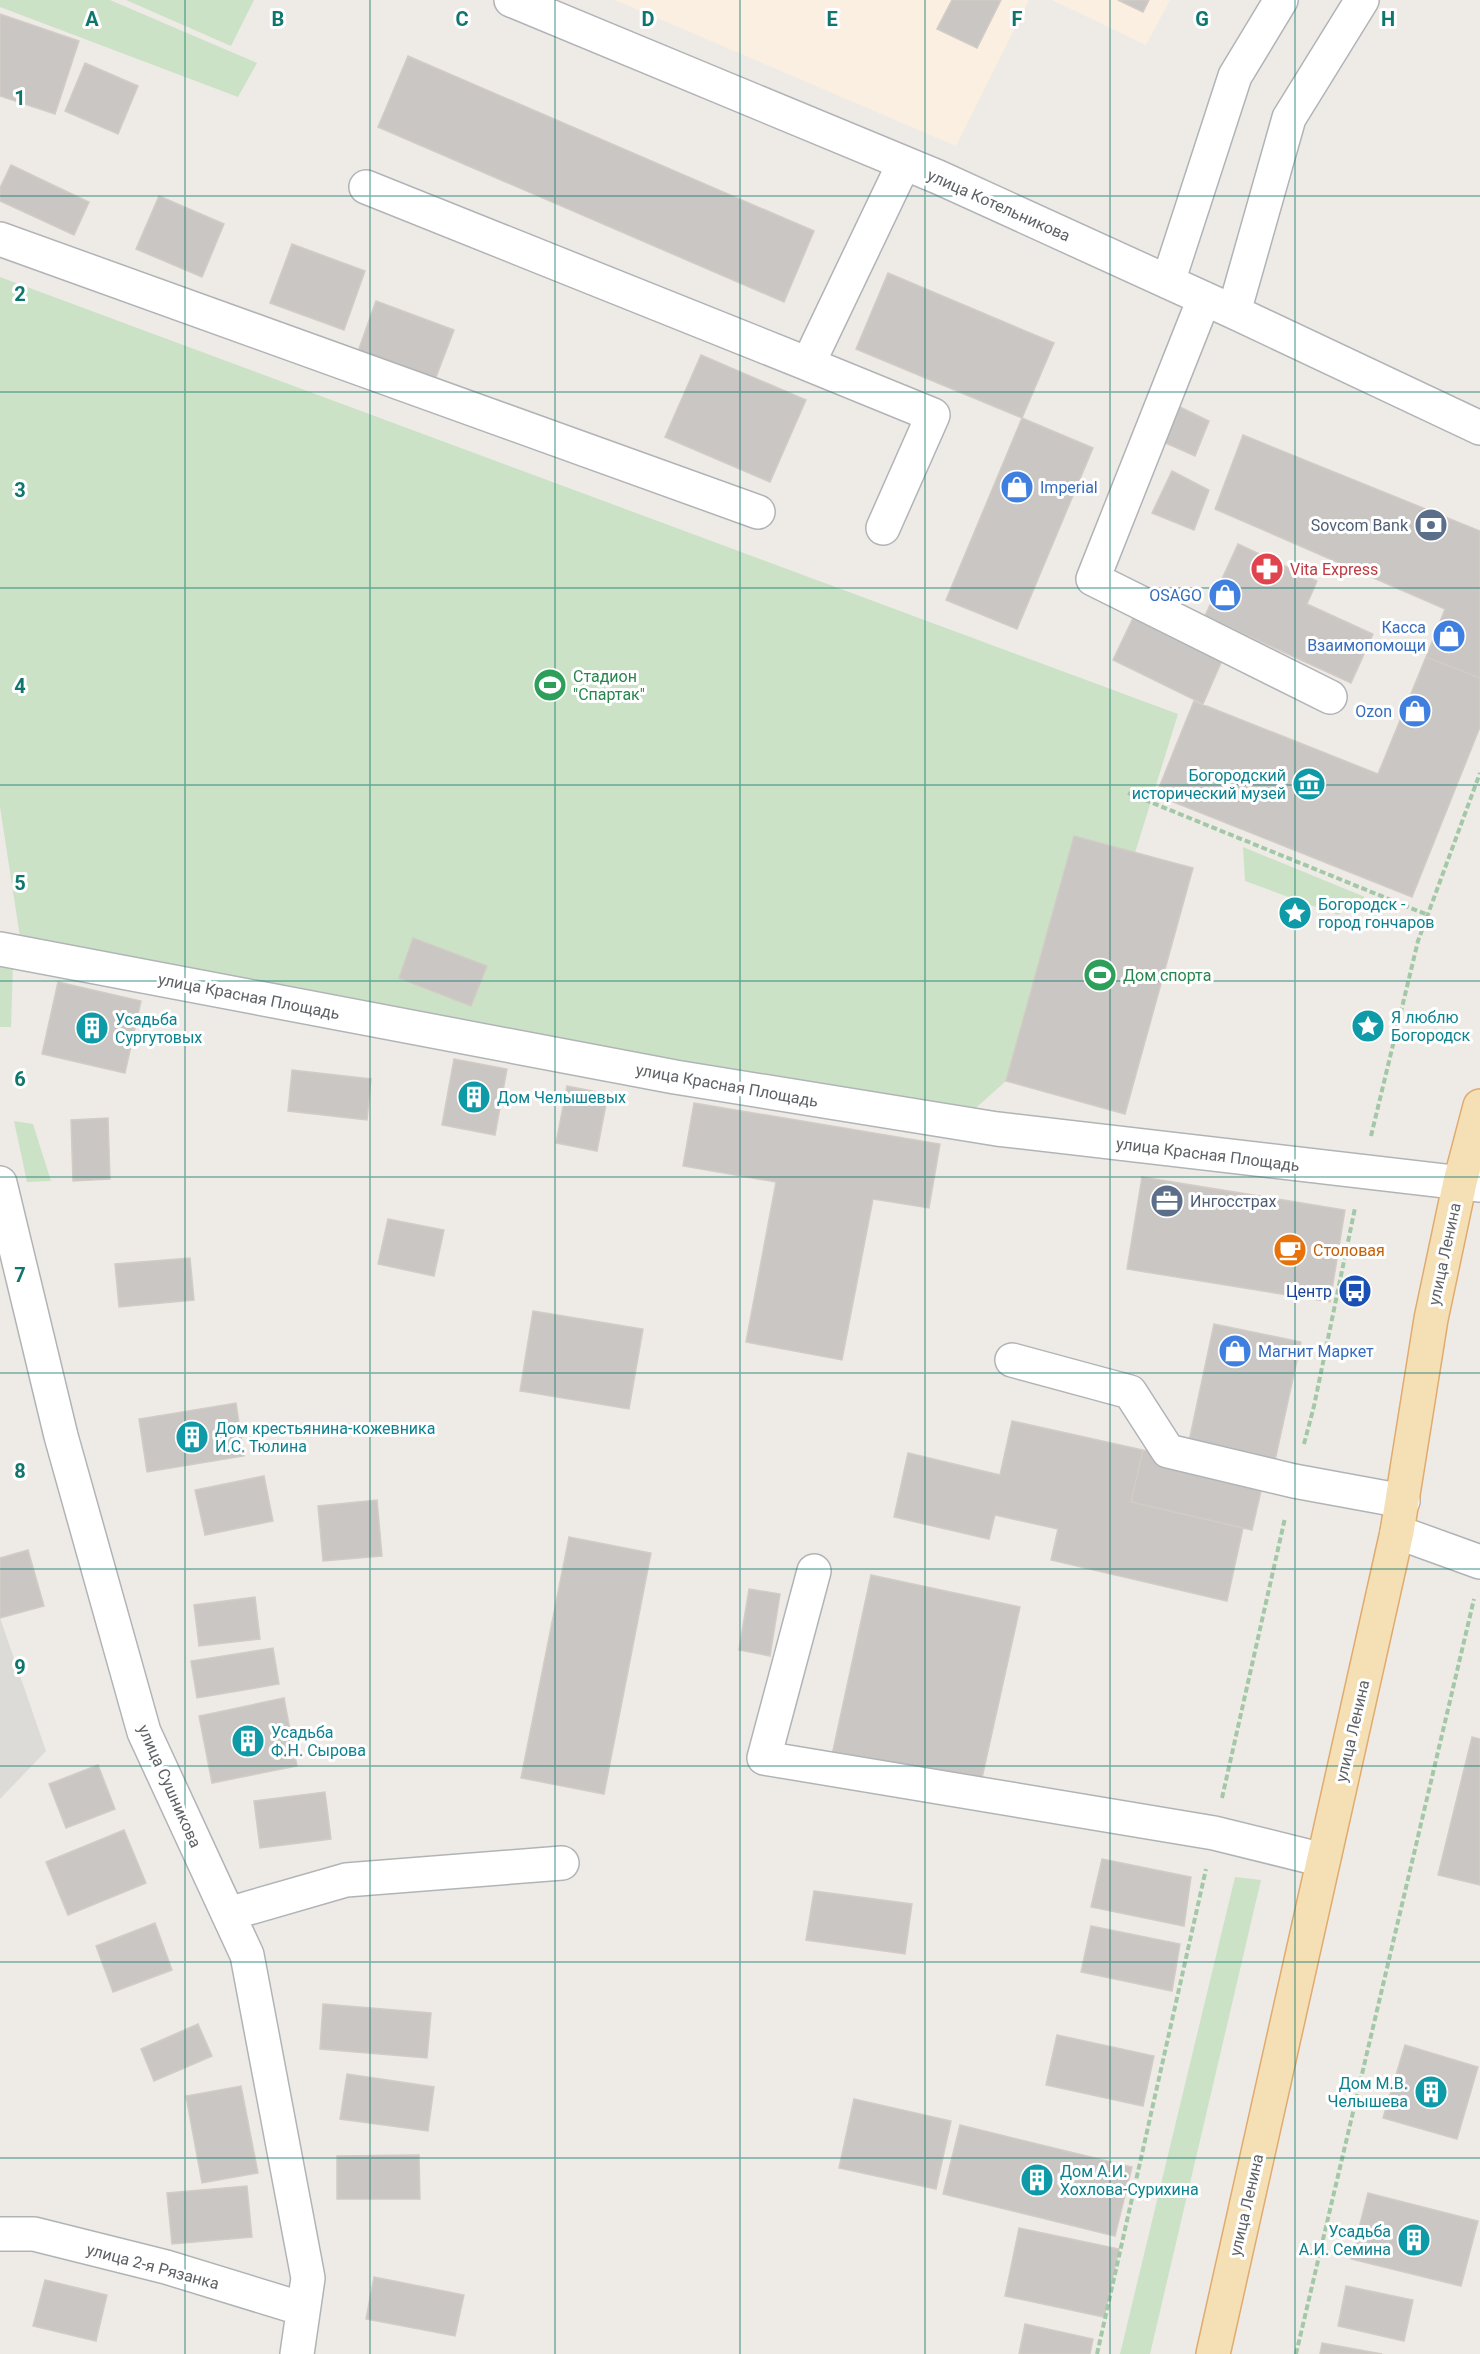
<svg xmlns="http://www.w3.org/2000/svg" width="1480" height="2354" font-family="Roboto,sans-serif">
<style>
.commercial{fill:#faefe0}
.industrial{fill:#dddbd8}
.green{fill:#cbe2c6}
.building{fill:#cac6c3;stroke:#d2ccc5;stroke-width:1.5}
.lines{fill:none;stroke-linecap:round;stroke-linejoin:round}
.minor-casing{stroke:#b1b4b7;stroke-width:36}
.major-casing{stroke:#e0ab6e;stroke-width:36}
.path{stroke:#a3c8a7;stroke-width:4;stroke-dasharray:6 3;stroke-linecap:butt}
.minor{stroke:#fff;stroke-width:33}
.major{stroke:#f5dfb5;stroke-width:33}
.grid{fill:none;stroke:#0f766e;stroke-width:1.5;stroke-opacity:0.55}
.labels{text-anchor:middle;stroke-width:6;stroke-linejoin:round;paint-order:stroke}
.street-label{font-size:16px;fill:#5e6265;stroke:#fff}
.shop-label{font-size:16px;fill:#366cbe;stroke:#fff;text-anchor:end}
.service-label{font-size:16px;fill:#4e5e75;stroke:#fff;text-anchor:end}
.health-label{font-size:16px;fill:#be3a42;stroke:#fff;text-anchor:start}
.leisure-label{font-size:16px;fill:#27864d;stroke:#fff;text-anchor:start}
.culture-label{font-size:16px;fill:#0d838f;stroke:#fff;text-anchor:start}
.food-label{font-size:16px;fill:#c56008;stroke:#fff;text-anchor:start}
.transit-label{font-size:16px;fill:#164399;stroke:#fff;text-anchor:end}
.grid-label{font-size:20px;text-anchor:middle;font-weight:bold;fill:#0f766e;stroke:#fff;stroke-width:6;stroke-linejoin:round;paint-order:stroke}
</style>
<rect width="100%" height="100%" fill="#eeebe6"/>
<path class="commercial" d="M 615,0 L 1029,0 L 956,146 Z
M 1052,0 L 1170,0 L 1146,45 Z"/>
<path class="industrial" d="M 0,1618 L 46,1751 L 0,1799 Z"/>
<path class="green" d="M 0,0 L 110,0 L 257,63 L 238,97 L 0,7 Z
M 126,0 L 254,0 L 231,46 Z
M 0,277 L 1178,714 L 1135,853 L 1074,836 L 1006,1081 L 969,1114 L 20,937 L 0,807 Z
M 1243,847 L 1365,897 L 1338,915 L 1245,881 Z
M 13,963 L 11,1027 L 0,1027 L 0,964 Z
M 14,1121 L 33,1124 L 51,1181 L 27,1182 Z
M 1235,1877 L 1261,1880 L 1150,2354 L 1120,2354 Z"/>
<path class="building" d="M 952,0 L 1001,0 L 977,48 L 937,29 Z
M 1118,0 L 1149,0 L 1143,12 Z
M 0,14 L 79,41 L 55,114 L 0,96 Z
M 408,56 L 814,231 L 784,302 L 378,127 Z
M 85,63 L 138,86 L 118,134 L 65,111 Z
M 11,165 L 89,202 L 74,235 L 0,201 L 0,188 Z
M 159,196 L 224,224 L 202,277 L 136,249 Z
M 292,244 L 365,271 L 344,330 L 270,303 Z
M 888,273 L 1054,343 L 1022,418 L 856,349 Z
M 376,301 L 454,330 L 433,385 L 356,357 Z
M 701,355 L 806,400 L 770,482 L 665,437 Z
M 1174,404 L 1209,421 L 1195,456 L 1159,440 Z
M 1022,418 L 1093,448 L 1017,629 L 946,600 Z
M 1243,435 L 1480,531 L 1480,678 L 1426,657 L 1445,609 L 1215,509 Z
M 1172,471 L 1209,490 L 1194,530 L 1152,513 Z
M 1238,544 L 1317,581 L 1307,604 L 1373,634 L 1351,683 L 1205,616 Z
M 1134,616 L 1224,656 L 1203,704 L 1113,660 Z
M 1426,657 L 1480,678 L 1480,727 L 1412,897 L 1156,795 L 1194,701 L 1378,774 Z
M 1074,836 L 1193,868 L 1125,1114 L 1006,1081 Z
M 413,938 L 487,966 L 471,1006 L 399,978 Z
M 58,982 L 141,1001 L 125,1073 L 42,1054 Z
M 454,1059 L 507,1069 L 495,1135 L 442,1125 Z
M 292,1070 L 371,1079 L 367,1120 L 288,1111 Z
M 567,1086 L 608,1094 L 597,1151 L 556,1143 Z
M 694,1103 L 940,1144 L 929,1208 L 873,1199 L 842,1360 L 746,1342 L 776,1182 L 683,1166 Z
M 108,1118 L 110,1179 L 73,1181 L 71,1120 Z
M 1142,1177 L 1345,1210 L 1330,1302 L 1127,1269 Z
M 388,1219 L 444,1230 L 434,1276 L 378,1264 Z
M 190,1258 L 194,1300 L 119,1307 L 115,1264 Z
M 533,1311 L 643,1329 L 629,1409 L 520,1391 Z
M 1214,1324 L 1301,1342 L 1274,1465 L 1188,1446 Z
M 236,1403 L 244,1456 L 147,1472 L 139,1419 Z
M 1012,1421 L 1143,1450 L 1131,1502 L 1243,1528 L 1227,1601 L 1051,1560 L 1058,1529 L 995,1515 L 989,1539 L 894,1517 L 908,1453 L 1000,1475 Z
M 1143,1450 L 1264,1478 L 1252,1530 L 1131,1502 Z
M 264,1476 L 273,1521 L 205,1535 L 195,1490 Z
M 377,1500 L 382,1556 L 323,1561 L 318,1506 Z
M 569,1537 L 651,1553 L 604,1794 L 521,1778 Z
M 28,1550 L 44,1606 L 0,1618 L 0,1558 Z
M 871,1575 L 1020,1607 L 980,1787 L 832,1755 Z
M 749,1589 L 780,1594 L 770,1656 L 739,1650 Z
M 255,1597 L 260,1639 L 199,1646 L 194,1605 Z
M 273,1648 L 279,1684 L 197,1698 L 191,1661 Z
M 284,1698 L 297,1766 L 212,1783 L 199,1716 Z
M 1472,1737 L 1480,1739 L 1480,1885 L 1438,1875 Z
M 98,1765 L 115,1809 L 66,1828 L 49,1784 Z
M 325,1792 L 331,1839 L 260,1848 L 254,1801 Z
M 124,1830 L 146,1883 L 68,1915 L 46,1862 Z
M 1102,1859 L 1191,1877 L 1184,1926 L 1091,1907 Z
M 814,1891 L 912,1904 L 905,1954 L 806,1940 Z
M 155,1923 L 172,1970 L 113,1992 L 96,1946 Z
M 1091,1926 L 1180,1944 L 1172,1991 L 1081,1972 Z
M 323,2004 L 431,2013 L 427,2058 L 320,2049 Z
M 198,2024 L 212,2056 L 154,2081 L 141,2049 Z
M 1057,2035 L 1154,2056 L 1143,2106 L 1046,2085 Z
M 1405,2045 L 1478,2067 L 1457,2139 L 1383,2118 Z
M 347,2074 L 434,2087 L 428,2131 L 340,2119 Z
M 241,2086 L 258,2173 L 202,2183 L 186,2096 Z
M 854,2099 L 951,2121 L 936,2189 L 839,2168 Z
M 960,2125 L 1132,2167 L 1115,2236 L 943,2194 Z
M 419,2155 L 420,2199 L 337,2199 L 337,2156 Z
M 247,2186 L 252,2237 L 172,2244 L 167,2193 Z
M 1368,2193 L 1478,2221 L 1461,2286 L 1351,2259 Z
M 1019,2228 L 1119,2249 L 1104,2317 L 1005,2296 Z
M 374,2277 L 464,2295 L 455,2336 L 366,2319 Z
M 45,2280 L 107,2295 L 96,2341 L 33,2326 Z
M 1346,2286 L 1413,2300 L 1404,2341 L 1338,2326 Z
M 1025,2324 L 1093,2339 L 1090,2354 L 1019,2354 Z
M 1322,2343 L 1382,2354 L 1320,2354 Z"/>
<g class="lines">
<defs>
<path id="minor" d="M 511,0 L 938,177 L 1234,312 L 1480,428
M 366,187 L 808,364 L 904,163
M 0,239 L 758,512
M 1168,282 L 1235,76 L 1281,0
M 1204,299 L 1093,579 L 1330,697
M 1234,312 L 1289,118 L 1362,0
M 808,364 L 933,415 L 883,528
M 0,949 L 675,1077 L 997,1129 L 1480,1185
M 0,1183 L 61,1436 L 144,1732 L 247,1955 L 308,2278 L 297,2354
M 1012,1360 L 1130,1392 L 1168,1451 L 1294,1481 L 1403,1501
M 1397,1532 L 1480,1562
M 814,1571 L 764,1758 L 1214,1833 L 1323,1860
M 228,1914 L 346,1880 L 562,1863
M 0,2234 L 34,2234 L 166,2267 L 303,2309"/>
<path id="major" d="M 1213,2354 L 1397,1532 L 1431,1319 L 1460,1182 L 1480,1106"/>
</defs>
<use href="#minor" class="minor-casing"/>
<use href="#major" class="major-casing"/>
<path class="path" d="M 1128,793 L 1428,915
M 1371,1136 L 1418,941 L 1480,773
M 1304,1444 L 1314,1406 L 1355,1208
M 1222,1798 L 1285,1518
M 1097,2354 L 1206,1869
M 1296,2354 L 1474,1599"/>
<use href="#minor" class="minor"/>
<use href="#major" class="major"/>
</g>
<path class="grid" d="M 185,0 L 185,2354M 370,0 L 370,2354M 555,0 L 555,2354M 740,0 L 740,2354M 925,0 L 925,2354M 1110,0 L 1110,2354M 1295,0 L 1295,2354M 0,196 L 1480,196M 0,392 L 1480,392M 0,588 L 1480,588M 0,785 L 1480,785M 0,981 L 1480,981M 0,1177 L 1480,1177M 0,1373 L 1480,1373M 0,1569 L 1480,1569M 0,1766 L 1480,1766M 0,1962 L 1480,1962M 0,2158 L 1480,2158"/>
<defs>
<symbol id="shop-disc" viewBox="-11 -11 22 22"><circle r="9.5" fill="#3f7fe0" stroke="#fff"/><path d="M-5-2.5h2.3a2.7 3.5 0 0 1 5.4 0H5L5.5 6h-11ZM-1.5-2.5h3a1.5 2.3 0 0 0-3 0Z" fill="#fff"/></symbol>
<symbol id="bank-disc" viewBox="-11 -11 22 22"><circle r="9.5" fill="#5c6f8a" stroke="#fff"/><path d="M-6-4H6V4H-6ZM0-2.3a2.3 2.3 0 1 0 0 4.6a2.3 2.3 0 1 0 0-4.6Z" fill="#fff"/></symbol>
<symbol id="pharmacy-disc" viewBox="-11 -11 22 22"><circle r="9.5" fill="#e0444e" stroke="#fff"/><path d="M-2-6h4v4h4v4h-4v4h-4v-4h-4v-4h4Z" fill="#fff"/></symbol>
<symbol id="stadium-disc" viewBox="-11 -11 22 22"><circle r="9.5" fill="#2e9e5b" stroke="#fff"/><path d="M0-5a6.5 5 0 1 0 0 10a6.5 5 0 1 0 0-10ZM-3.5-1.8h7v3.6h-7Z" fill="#fff"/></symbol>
<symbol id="museum-disc" viewBox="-11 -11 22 22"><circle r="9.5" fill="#0f9aa8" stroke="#fff"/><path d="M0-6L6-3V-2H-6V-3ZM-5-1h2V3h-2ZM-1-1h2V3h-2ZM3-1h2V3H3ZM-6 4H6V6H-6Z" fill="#fff"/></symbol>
<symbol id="sight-disc" viewBox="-11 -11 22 22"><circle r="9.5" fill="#0f9aa8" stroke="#fff"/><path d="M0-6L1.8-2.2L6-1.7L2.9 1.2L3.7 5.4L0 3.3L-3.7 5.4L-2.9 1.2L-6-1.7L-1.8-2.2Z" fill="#fff"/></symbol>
<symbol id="building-disc" viewBox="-11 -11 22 22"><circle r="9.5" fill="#0f9aa8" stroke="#fff"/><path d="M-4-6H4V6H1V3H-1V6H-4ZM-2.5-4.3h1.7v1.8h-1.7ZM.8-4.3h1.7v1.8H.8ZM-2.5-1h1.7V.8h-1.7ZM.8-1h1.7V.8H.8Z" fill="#fff"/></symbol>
<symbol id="office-disc" viewBox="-11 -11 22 22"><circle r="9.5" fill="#5c6f8a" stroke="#fff"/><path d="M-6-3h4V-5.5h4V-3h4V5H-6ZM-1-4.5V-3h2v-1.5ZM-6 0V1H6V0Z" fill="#fff"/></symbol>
<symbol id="cafe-disc" viewBox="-11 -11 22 22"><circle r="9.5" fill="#e8710a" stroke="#fff"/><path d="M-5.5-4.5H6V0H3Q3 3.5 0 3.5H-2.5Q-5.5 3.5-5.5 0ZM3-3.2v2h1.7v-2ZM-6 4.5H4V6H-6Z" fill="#fff"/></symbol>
<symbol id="bus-disc" viewBox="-11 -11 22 22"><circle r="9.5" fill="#1a4fb4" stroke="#fff"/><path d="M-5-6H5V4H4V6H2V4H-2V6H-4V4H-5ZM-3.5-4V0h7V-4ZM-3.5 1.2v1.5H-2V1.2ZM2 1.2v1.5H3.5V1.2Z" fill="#fff"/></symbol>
</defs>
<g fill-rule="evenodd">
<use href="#shop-disc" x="998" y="468" width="38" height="38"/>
<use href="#bank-disc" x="1412" y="506" width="38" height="38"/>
<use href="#pharmacy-disc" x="1248" y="550" width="38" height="38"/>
<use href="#shop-disc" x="1206" y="576" width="38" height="38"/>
<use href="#shop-disc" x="1430" y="617" width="38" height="38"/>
<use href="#stadium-disc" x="531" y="666" width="38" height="38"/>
<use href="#shop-disc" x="1396" y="692" width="38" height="38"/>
<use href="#museum-disc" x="1290" y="765" width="38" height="38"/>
<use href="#sight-disc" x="1276" y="894" width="38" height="38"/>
<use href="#stadium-disc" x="1081" y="956" width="38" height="38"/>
<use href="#sight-disc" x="1349" y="1007" width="38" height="38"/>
<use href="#building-disc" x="73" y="1009" width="38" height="38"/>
<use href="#building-disc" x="455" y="1078" width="38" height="38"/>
<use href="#office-disc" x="1148" y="1182" width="38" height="38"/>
<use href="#cafe-disc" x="1271" y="1231" width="38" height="38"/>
<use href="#bus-disc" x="1336" y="1272" width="38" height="38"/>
<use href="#shop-disc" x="1216" y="1332" width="38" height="38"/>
<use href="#building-disc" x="173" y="1418" width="38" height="38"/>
<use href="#building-disc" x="229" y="1722" width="38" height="38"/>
<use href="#building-disc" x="1412" y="2073" width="38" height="38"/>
<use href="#building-disc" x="1018" y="2161" width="38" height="38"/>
<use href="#building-disc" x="1395" y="2221" width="38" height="38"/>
</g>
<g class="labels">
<g class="street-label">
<text transform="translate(999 205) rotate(24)" y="6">улица Котельникова</text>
<text transform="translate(249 996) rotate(11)" y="6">улица Красная Площадь</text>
<text transform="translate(727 1085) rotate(10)" y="6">улица Красная Площадь</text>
<text transform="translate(1208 1154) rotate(7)" y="6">улица Красная Площадь</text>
<text transform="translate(1444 1254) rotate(-78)" y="6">улица Ленина</text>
<text transform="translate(1352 1731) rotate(-77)" y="6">улица Ленина</text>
<text transform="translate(170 1786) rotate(66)" y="6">улица Сушникова</text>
<text transform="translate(1246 2205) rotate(-77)" y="6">улица Ленина</text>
<text transform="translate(153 2266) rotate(15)" y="6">улица 2-я Рязанка</text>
</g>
<g class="shop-label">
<text x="1040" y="493" text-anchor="start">Imperial</text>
<text x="1202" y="601">OSAGO</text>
<text x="1426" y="633">Касса<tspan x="1426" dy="18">Взаимопомощи</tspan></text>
<text x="1392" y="717">Ozon</text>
<text x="1258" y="1357" text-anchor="start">Магнит Маркет</text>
</g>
<g class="service-label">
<text x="1408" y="531">Sovcom Bank</text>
<text x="1190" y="1207" text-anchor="start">Ингосстрах</text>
</g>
<g class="health-label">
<text x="1290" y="575">Vita Express</text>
</g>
<g class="leisure-label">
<text x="573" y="682">Стадион<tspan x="573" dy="18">"Спартак"</tspan></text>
<text x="1123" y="981">Дом спорта</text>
</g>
<g class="culture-label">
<text x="1286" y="781" text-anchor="end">Богородский<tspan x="1286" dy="18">исторический музей</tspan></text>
<text x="1318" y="910">Богородск -<tspan x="1318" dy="18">город гончаров</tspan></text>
<text x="1391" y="1023">Я люблю<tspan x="1391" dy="18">Богородск</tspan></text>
<text x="115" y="1025">Усадьба<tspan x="115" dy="18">Сургутовых</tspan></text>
<text x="497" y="1103">Дом Челышевых</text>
<text x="215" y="1434">Дом крестьянина-кожевника<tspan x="215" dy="18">И.С. Тюлина</tspan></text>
<text x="271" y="1738">Усадьба<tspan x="271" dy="18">Ф.Н. Сырова</tspan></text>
<text x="1408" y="2089" text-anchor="end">Дом М.В.<tspan x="1408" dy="18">Челышева</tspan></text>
<text x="1060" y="2177">Дом А.И.<tspan x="1060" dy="18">Хохлова-Сурихина</tspan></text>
<text x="1391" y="2237" text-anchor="end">Усадьба<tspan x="1391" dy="18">А.И. Семина</tspan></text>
</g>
<g class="food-label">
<text x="1313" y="1256">Столовая</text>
</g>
<g class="transit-label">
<text x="1332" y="1297">Центр</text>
</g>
</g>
<g class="grid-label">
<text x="92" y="26">A</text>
<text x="278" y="26">B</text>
<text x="462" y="26">C</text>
<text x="648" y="26">D</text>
<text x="832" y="26">E</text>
<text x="1017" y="26">F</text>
<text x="1202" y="26">G</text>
<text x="1388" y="26">H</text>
<text x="20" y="105">1</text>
<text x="20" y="301">2</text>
<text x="20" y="497">3</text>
<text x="20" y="693">4</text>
<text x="20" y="890">5</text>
<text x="20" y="1086">6</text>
<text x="20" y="1282">7</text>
<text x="20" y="1478">8</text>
<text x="20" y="1674">9</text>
</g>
</svg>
